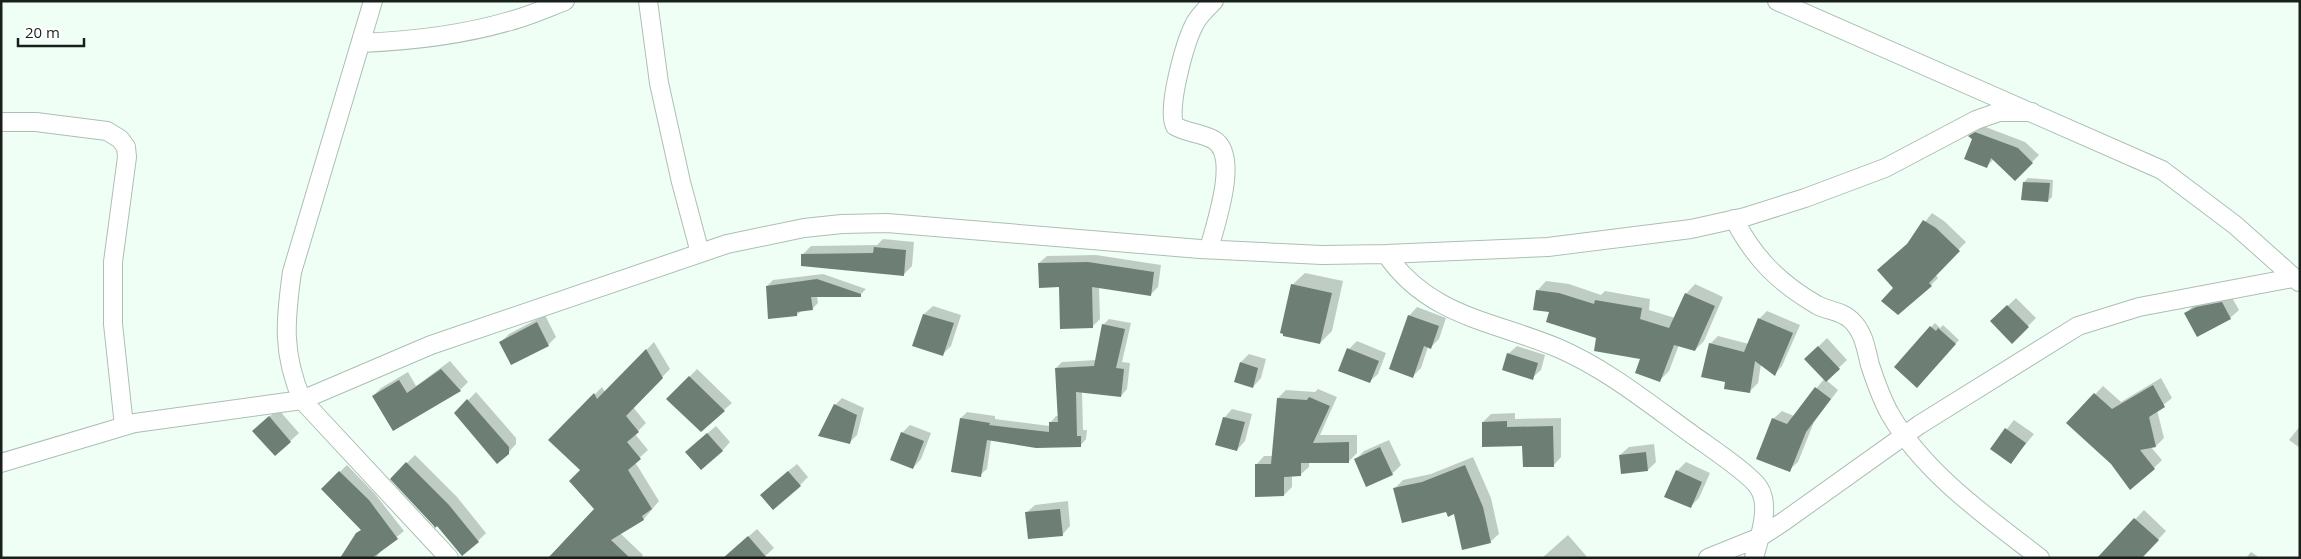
<svg xmlns="http://www.w3.org/2000/svg" width="2301" height="559" font-family="'Open Sans',sans-serif">
<style>
.shadow{fill:#0003}
.building{fill:#6d7e75}
.lines{fill:none;stroke-linecap:round;stroke-linejoin:round}
.street-casing{stroke:#acbfb4;stroke-width:20}
.street{stroke:#fff;stroke-width:18}
</style>
<rect width="100%" height="100%" fill="#effff6"/>
<path class="shadow" d="M 1983,126 L 2025,142 L 2039,155 L 2015,179 L 1994,159 L 1987,166 L 1970,136 Z
M 2028,178 L 2053,180 L 2052,197 L 2048,201 L 2024,182 Z
M 1932,213 L 1944,221 L 1966,242 L 1935,274 L 1938,278 L 1931,285 L 1878,270 L 1910,241 Z
M 883,239 L 914,242 L 912,266 L 903,275 L 802,255 L 811,246 L 877,245 Z
M 1096,255 L 1161,265 L 1158,287 L 1150,295 L 1099,287 L 1100,319 L 1092,327 L 1039,263 L 1047,256 Z
M 1305,273 L 1343,281 L 1332,331 L 1320,343 L 1292,285 Z
M 823,274 L 866,289 L 860,295 L 817,296 L 818,303 L 812,309 L 802,310 L 797,315 L 767,286 L 773,280 Z
M 1546,281 L 1569,284 L 1601,295 L 1605,291 L 1650,299 L 1649,310 L 1675,318 L 1686,294 L 1695,284 L 1723,297 L 1704,341 L 1695,350 L 1679,345 L 1669,371 L 1659,381 L 1642,358 L 1598,338 L 1551,311 L 1537,291 Z
M 2230,294 L 2239,310 L 2230,318 L 2186,313 L 2194,305 Z
M 2016,298 L 2036,318 L 2012,342 L 1992,321 Z
M 933,306 L 961,315 L 951,346 L 943,354 L 914,345 L 924,314 Z
M 1417,307 L 1446,318 L 1439,339 L 1431,347 L 1428,347 L 1421,368 L 1413,376 L 1409,316 Z
M 1767,311 L 1800,325 L 1782,366 L 1775,374 L 1761,364 L 1758,383 L 1750,391 L 1726,381 L 1710,344 L 1718,336 L 1749,344 L 1759,319 Z
M 545,315 L 556,337 L 548,345 L 500,343 L 509,334 Z
M 1109,319 L 1131,323 L 1122,362 L 1130,363 L 1127,389 L 1121,396 L 1082,391 L 1083,430 L 1087,430 L 1086,439 L 1080,446 L 991,440 L 987,469 L 980,475 L 961,418 L 967,412 L 995,416 L 995,419 L 1050,426 L 1050,423 L 1056,416 L 1059,416 L 1056,368 L 1062,362 L 1096,360 L 1103,325 Z
M 1935,323 L 1940,328 L 1943,325 L 1959,340 L 1917,386 L 1895,367 Z
M 1827,338 L 1847,360 L 1826,380 L 1838,390 L 1814,422 L 1798,462 L 1789,470 L 1773,419 L 1782,411 L 1794,416 L 1824,379 L 1806,359 Z
M 1357,341 L 1386,353 L 1378,374 L 1369,382 L 1349,349 Z
M 654,342 L 670,369 L 633,407 L 646,423 L 635,434 L 648,450 L 635,462 L 659,501 L 644,519 L 620,533 L 643,555 L 641,558 L 550,558 L 596,509 L 581,470 L 550,440 L 602,387 L 605,392 Z
M 1517,346 L 1545,355 L 1541,370 L 1532,378 L 1508,354 Z
M 1249,354 L 1266,359 L 1261,378 L 1253,387 L 1241,362 Z
M 450,361 L 468,382 L 460,390 L 373,396 L 381,388 L 408,372 L 416,386 Z
M 697,369 L 732,403 L 701,430 L 668,399 Z
M 2161,378 L 2172,398 L 2157,410 L 2164,438 L 2156,446 L 2151,447 L 2162,460 L 2154,468 L 2112,463 L 2068,423 L 2103,386 L 2121,402 Z
M 1318,389 L 1337,397 L 1320,435 L 1357,435 L 1357,453 L 1349,461 L 1309,462 L 1309,467 L 1300,475 L 1292,475 L 1292,487 L 1284,495 L 1256,465 L 1264,456 L 1273,456 L 1278,398 L 1286,390 L 1315,392 Z
M 476,392 L 516,438 L 516,444 L 508,453 L 456,413 Z
M 842,398 L 864,408 L 857,435 L 850,442 L 820,435 L 835,405 Z
M 278,409 L 299,433 L 275,455 L 262,423 Z
M 1232,409 L 1252,414 L 1245,441 L 1237,450 L 1224,418 Z
M 1515,413 L 1515,419 L 1561,418 L 1561,457 L 1553,466 L 1523,445 L 1483,422 L 1491,414 Z
M 2014,420 L 2034,434 L 2011,462 L 1991,449 Z
M 910,425 L 931,433 L 921,459 L 913,468 L 902,433 Z
M 716,426 L 730,442 L 722,451 L 695,444 Z
M 2300,426 L 2300,448 L 2289,440 Z
M 1389,440 L 1401,465 L 1392,474 L 1355,460 L 1364,451 Z
M 1654,444 L 1656,462 L 1648,470 L 1620,455 L 1629,447 Z
M 415,455 L 457,497 L 486,533 L 478,541 L 437,524 L 391,479 Z
M 1473,457 L 1491,498 L 1499,534 L 1490,542 L 1455,512 L 1447,511 L 1394,489 L 1403,480 L 1431,474 Z
M 1686,462 L 1710,473 L 1699,498 L 1690,507 L 1666,496 L 1677,471 Z
M 797,464 L 808,477 L 800,485 L 770,486 Z
M 347,465 L 375,494 L 404,531 L 382,549 L 376,558 L 348,558 L 362,529 L 322,489 Z
M 1068,501 L 1070,526 L 1062,535 L 1026,513 L 1035,505 Z
M 2144,510 L 2166,531 L 2141,558 L 2105,551 Z
M 757,529 L 774,548 L 763,558 L 740,544 Z
M 1568,535 L 1588,558 L 1542,558 Z
M 2251,552 L 2260,558 L 2246,558 Z"/>
<path class="building" d="M 1975,132 L 2018,148 L 2033,163 L 2015,181 L 1991,158 L 1987,168 L 1964,159 L 1972,139 L 1968,136 Z
M 2023,182 L 2050,183 L 2048,202 L 2021,200 Z
M 1923,220 L 1936,228 L 1960,251 L 1929,283 L 1932,286 L 1898,315 L 1881,301 L 1893,288 L 1877,270 L 1907,244 Z
M 874,247 L 906,250 L 904,276 L 801,266 L 801,254 L 873,253 Z
M 1088,262 L 1154,272 L 1151,296 L 1092,287 L 1093,328 L 1060,329 L 1059,287 L 1039,288 L 1038,263 Z
M 817,279 L 861,294 L 861,297 L 811,297 L 813,310 L 797,312 L 797,316 L 768,319 L 766,286 Z
M 1291,284 L 1332,293 L 1320,344 L 1283,336 L 1283,334 L 1280,333 Z
M 1536,290 L 1559,293 L 1594,304 L 1595,300 L 1642,308 L 1640,319 L 1669,328 L 1685,293 L 1715,306 L 1695,351 L 1674,345 L 1660,382 L 1635,373 L 1640,359 L 1594,351 L 1596,338 L 1546,322 L 1549,312 L 1533,310 Z
M 2222,302 L 2231,319 L 2197,337 L 2184,313 L 2196,307 Z
M 2007,305 L 2029,327 L 2012,344 L 1990,321 Z
M 923,314 L 954,323 L 943,356 L 912,346 Z
M 1408,315 L 1439,326 L 1431,349 L 1424,346 L 1413,378 L 1389,369 Z
M 1758,318 L 1793,333 L 1775,376 L 1755,361 L 1750,393 L 1724,389 L 1725,382 L 1701,377 L 1709,343 L 1744,352 Z
M 537,322 L 549,346 L 511,365 L 499,342 Z
M 1102,324 L 1125,329 L 1116,368 L 1124,369 L 1121,397 L 1076,392 L 1077,436 L 1081,436 L 1081,447 L 1036,448 L 987,440 L 981,477 L 951,472 L 960,418 L 990,423 L 989,425 L 1049,432 L 1049,422 L 1058,422 L 1055,368 L 1094,366 Z
M 1930,326 L 1936,331 L 1938,328 L 1956,344 L 1917,388 L 1894,367 Z
M 1818,346 L 1840,369 L 1826,382 L 1804,359 Z
M 1347,348 L 1379,361 L 1370,383 L 1338,371 Z
M 646,349 L 663,378 L 626,416 L 639,432 L 627,442 L 641,459 L 628,470 L 652,509 L 642,516 L 644,520 L 611,540 L 630,558 L 548,558 L 594,509 L 569,481 L 580,470 L 548,440 L 594,393 L 597,399 Z
M 1507,353 L 1538,363 L 1533,380 L 1502,370 Z
M 1240,362 L 1258,368 L 1253,388 L 1234,382 Z
M 441,369 L 461,391 L 393,431 L 372,396 L 399,380 L 407,393 Z
M 689,376 L 725,411 L 701,432 L 666,399 Z
M 2153,385 L 2165,407 L 2149,417 L 2156,447 L 2140,450 L 2155,469 L 2130,490 L 2111,464 L 2066,423 L 2094,393 L 2112,409 Z
M 1815,387 L 1831,399 L 1806,432 L 1790,472 L 1756,459 L 1772,418 L 1787,424 Z
M 1309,397 L 1330,406 L 1313,443 L 1349,442 L 1349,463 L 1301,463 L 1301,476 L 1284,477 L 1284,496 L 1255,497 L 1255,464 L 1271,464 L 1277,398 L 1307,400 Z
M 467,399 L 509,447 L 509,454 L 497,464 L 454,413 Z
M 834,404 L 857,415 L 850,444 L 818,436 Z
M 269,416 L 291,442 L 275,456 L 252,431 Z
M 1223,417 L 1245,422 L 1237,451 L 1215,445 Z
M 1507,421 L 1507,427 L 1553,426 L 1554,467 L 1523,467 L 1522,446 L 1482,447 L 1482,422 Z
M 2005,428 L 2026,443 L 2011,464 L 1990,449 Z
M 901,432 L 924,441 L 913,469 L 890,460 Z
M 707,433 L 723,451 L 701,470 L 685,452 Z
M 1380,447 L 1393,475 L 1366,487 L 1354,459 Z
M 1646,452 L 1648,471 L 1621,474 L 1619,455 Z
M 406,462 L 449,505 L 479,542 L 462,556 L 437,526 L 435,528 L 434,526 L 390,479 Z
M 1465,465 L 1483,507 L 1491,543 L 1462,550 L 1454,514 L 1448,517 L 1446,512 L 1402,523 L 1393,488 L 1422,482 Z
M 1676,470 L 1702,482 L 1691,508 L 1664,497 Z
M 339,471 L 369,500 L 398,539 L 372,558 L 340,558 L 356,533 L 361,530 L 321,489 Z
M 788,471 L 801,486 L 773,510 L 760,495 Z
M 1060,509 L 1063,536 L 1028,539 L 1025,512 Z
M 2134,518 L 2159,540 L 2142,558 L 2097,558 Z
M 748,536 L 767,558 L 723,558 Z"/>
<g class="lines">
<defs>
<path id="street" d="M 373,1 L 292,272 C 285,322 282,353 302,400 L 449,558
M 648,1 L 659,83 L 681,182 L 700,253
M 1777,1 L 2162,170 L 2235,225 L 2299,282
M 361,43 C 411,41 462,35 510,21 C 529,16 547,8 565,1
M 1,122 L 36,122 L 107,131 L 120,139 L 126,147 L 127,157 L 113,262 L 113,324 L 124,426
M 1734,219 C 1754,258 1779,283 1817,305 C 1828,311 1842,311 1851,320 C 1864,332 1866,349 1870,365 C 1875,380 1882,400 1890,414 C 1924,473 1987,517 2040,558
M 1209,249 C 1215,225 1240,156 1214,140 C 1202,133 1187,133 1175,126 C 1166,110 1185,43 1194,25 C 1198,16 1207,8 1214,1
M 1386,254 C 1429,317 1494,321 1558,348 C 1609,370 1652,406 1697,438 C 1711,448 1751,475 1759,488 C 1771,507 1759,538 1754,558
M 1,463 L 135,423 L 302,400 L 431,345 L 727,244 L 804,228 L 842,224 L 887,223 L 1200,249 L 1322,255 L 1386,254 L 1548,247 L 1691,229 L 1745,217 L 1805,198 L 1885,168 L 1976,120 L 1999,112 L 2032,112
M 1708,558 L 1760,537 L 1783,522 L 1919,425 L 2078,326 L 2139,307 L 2293,278"/>
</defs>
<use href="#street" class="street-casing"/>
<use href="#street" class="street"/>
</g>
<rect width="2301" height="559" fill="none" stroke="#19201c" stroke-width="5"/>
<path d="M18 38v8h66v-8" fill="none" stroke="#19201c" stroke-width="2.5"/>
<text x="25" y="38" font-size="15" fill="#19201c" stroke="#ffffff" stroke-width="4" paint-order="stroke">20 m</text>
</svg>
